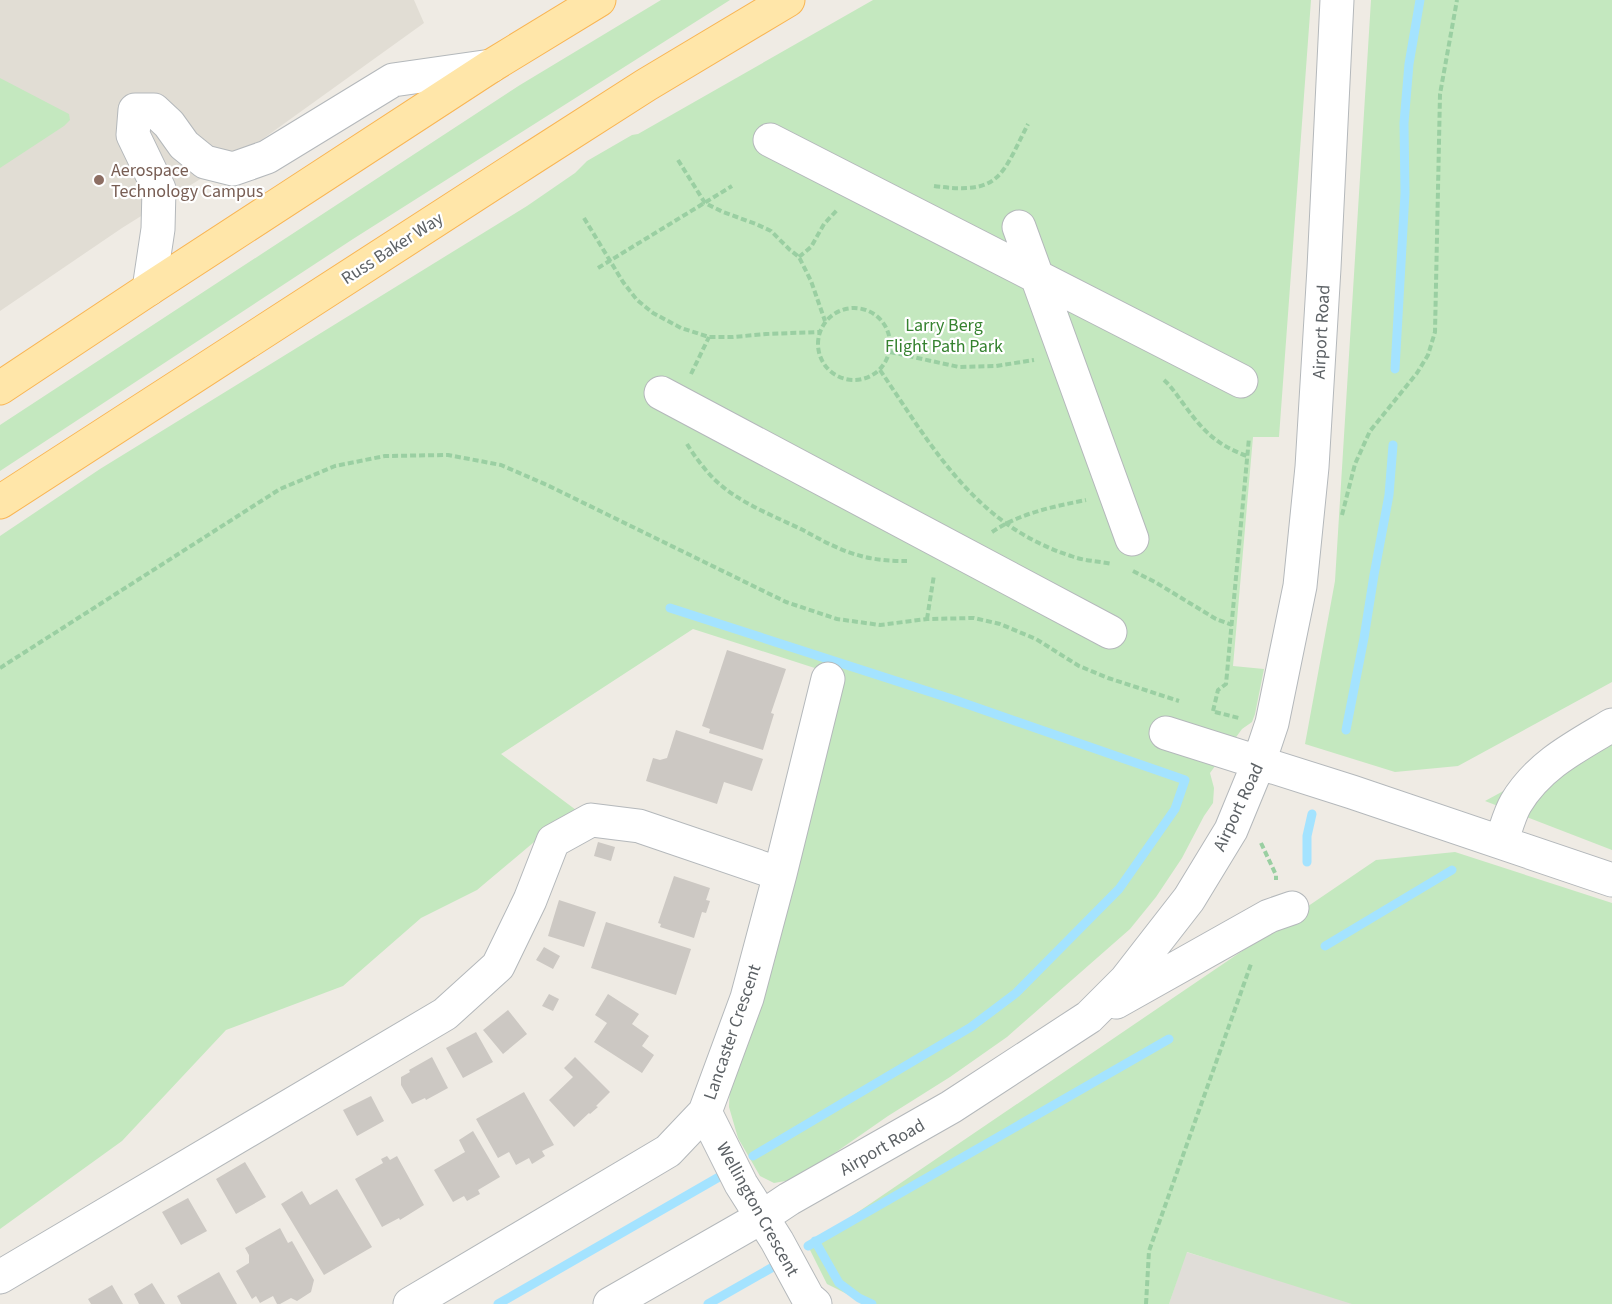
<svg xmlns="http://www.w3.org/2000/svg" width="1612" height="1304" font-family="'Source Sans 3',sans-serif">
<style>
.industrial{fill:#e0ddd8}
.education{fill:#e1ddd4}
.green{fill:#c4e8bf}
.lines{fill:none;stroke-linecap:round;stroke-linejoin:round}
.stream{stroke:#a4e3ff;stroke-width:9}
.building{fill:#ccc8c3}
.minor-casing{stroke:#b4b8bb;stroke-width:35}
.major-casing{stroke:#f9b553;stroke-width:35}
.path{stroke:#9acfa2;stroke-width:4;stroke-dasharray:6 3;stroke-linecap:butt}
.minor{stroke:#fff;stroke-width:33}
.major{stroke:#ffe6a9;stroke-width:33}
.education-dot{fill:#8d6e63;stroke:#fff;stroke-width:2}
.labels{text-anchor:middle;stroke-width:4.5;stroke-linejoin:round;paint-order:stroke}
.education-label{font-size:18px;fill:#785e54;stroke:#fff;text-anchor:start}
.street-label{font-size:18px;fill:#5c6165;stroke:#fff}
.park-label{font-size:18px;fill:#35822f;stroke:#fff}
</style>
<rect width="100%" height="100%" fill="#efebe4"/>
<path class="industrial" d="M 1186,1252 L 1359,1304 L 1169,1304 Z"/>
<path class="education" d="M 0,0 L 414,0 L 424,23 L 253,146 L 122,228 L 0,311 Z"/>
<path class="green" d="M 661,0 L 730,0 L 353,239 L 0,471 L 0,425 L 520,85 Z
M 873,0 L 1311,0 L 1279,437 L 1253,437 L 1233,666 L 1264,669 L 1255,714 L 1252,722 L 1242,729 L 1210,773 L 1214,788 L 1213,803 L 1204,816 L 1182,858 L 1156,897 L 1130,929 L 1007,1037 L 950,1077 L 888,1116 L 816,1166 L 791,1180 L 774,1183 L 760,1176 L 738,1138 L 729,1107 L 730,1082 L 824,671 L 693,629 L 501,754 L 576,810 L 540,837 L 477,890 L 421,918 L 343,986 L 226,1030 L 122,1141 L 0,1229 L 0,536 L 100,469 L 527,206 L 575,173 L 587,161 L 632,135 L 638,134 Z
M 1371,0 L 1612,0 L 1612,682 L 1458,766 L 1395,772 L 1305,744 L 1335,581 Z
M 0,78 L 69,114 L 70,120 L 64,126 L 0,168 Z
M 1612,732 L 1612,850 L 1485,801 Z
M 1455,852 L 1612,903 L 1612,1304 L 1352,1304 L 1187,1252 L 1169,1304 L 867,1304 L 827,1284 L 808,1246 L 1376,860 Z"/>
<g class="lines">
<path class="stream" d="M 1395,369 L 1405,193 L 1404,123 L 1409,64 L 1420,0
M 670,608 L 955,700 L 1185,780 L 1175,809 L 1119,889 L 1016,993 L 971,1027 L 753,1156
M 1346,730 L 1364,638 L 1374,575 L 1389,495 L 1393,445
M 1307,862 L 1307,836 L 1312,814
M 1325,946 L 1452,870
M 815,1241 L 839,1283 L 859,1298 L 872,1304
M 808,1246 L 1169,1039
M 498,1304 L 719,1177
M 708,1304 L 773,1267"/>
</g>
<path class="building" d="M 727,650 L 786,669 L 771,713 L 774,714 L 763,750 L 709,733 L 710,729 L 702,726 Z
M 676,730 L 763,759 L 752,791 L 724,782 L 717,804 L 646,781 L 653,758 L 660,760 L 667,758 Z
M 598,842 L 615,847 L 611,861 L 594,856 Z
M 674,876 L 710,888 L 706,900 L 710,901 L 706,913 L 702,912 L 694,938 L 660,927 L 661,924 L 658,923 Z
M 559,900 L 596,912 L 584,947 L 548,936 Z
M 606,922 L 691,949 L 676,995 L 591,968 Z
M 544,947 L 560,956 L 553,969 L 536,960 Z
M 549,994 L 559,999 L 553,1011 L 542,1006 Z
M 608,994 L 639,1014 L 632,1024 L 649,1036 L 642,1046 L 654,1055 L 642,1073 L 594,1042 L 607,1023 L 595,1015 Z
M 508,1010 L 527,1034 L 503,1054 L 483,1030 Z
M 476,1032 L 493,1062 L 463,1078 L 446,1048 Z
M 432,1057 L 448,1088 L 426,1100 L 425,1098 L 412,1104 L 401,1085 L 401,1077 L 410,1072 L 409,1070 Z
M 575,1057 L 610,1092 L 596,1106 L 598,1107 L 590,1114 L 589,1113 L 574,1127 L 549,1100 L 573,1077 L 564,1068 Z
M 524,1092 L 554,1145 L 542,1151 L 545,1156 L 532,1164 L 529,1158 L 516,1165 L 509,1152 L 498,1158 L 476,1119 Z
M 371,1096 L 384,1121 L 357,1136 L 343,1110 Z
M 473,1131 L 500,1177 L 478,1190 L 480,1194 L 467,1201 L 464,1196 L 453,1202 L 434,1170 L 465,1152 L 459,1140 Z
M 387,1156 L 390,1160 L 397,1156 L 424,1205 L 400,1220 L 399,1218 L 382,1227 L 355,1179 L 383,1163 L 381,1159 Z
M 245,1162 L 266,1197 L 236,1214 L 216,1179 Z
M 337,1189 L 372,1247 L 324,1275 L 281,1204 L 302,1191 L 310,1205 Z
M 188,1198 L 207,1231 L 181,1245 L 162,1212 Z
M 280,1228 L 288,1243 L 292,1241 L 314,1280 L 311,1292 L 297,1301 L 291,1298 L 280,1304 L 277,1304 L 273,1296 L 260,1303 L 256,1296 L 252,1299 L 236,1271 L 249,1263 L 249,1255 L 245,1248 Z
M 219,1272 L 237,1304 L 181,1304 L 177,1296 Z
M 152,1283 L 165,1304 L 139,1304 L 134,1294 Z
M 112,1285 L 123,1304 L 91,1304 L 88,1299 Z"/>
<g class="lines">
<defs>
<path id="minor" d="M 770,140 L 1241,381
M 1019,227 L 1132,539
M 149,289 L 158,229 L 159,189 L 133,135 L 135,110 L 154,110 L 169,124 L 184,145 L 205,162 L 233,169 L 267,157 L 393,80 L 491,66
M 661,393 L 1110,632
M 1166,733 L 1352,792 L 1612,880
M 1501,842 C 1506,829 1509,815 1516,803 C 1539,765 1575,747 1612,725
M 1116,1002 L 1269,916 L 1292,908
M 705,1112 L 741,1184 L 777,1241 L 808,1298 L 815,1304
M 0,1277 L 445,1014 L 498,966 L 530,900 L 553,841 L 591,820 L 639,826 L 780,874
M 410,1304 L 668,1151 L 705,1112 L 747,998 L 780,874 L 828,679
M 610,1304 L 762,1217 L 789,1199 L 951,1107 L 1089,1017 L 1126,980 L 1189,899 L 1231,830 L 1259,762 L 1272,723 L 1300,586 L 1312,467 L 1324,268 L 1337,0"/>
<path id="major" d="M 0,388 L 149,289 L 491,66 L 599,0
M 0,502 L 532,158 L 646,85 L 788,0"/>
</defs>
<use href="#minor" class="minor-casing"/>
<use href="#major" class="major-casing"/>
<path class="path" d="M 678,160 L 705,203 L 723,212 L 756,224 L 771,231 L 790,250 L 799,257 L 811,281 L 825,321
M 934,186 C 1000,195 1001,177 1028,124
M 584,218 L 623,282 L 637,300 L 653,313 L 681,328 L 709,337 L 733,337 L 766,334 L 819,332
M 799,257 L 811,247 L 824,224 L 838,209
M 598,268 L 732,186
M818 344a36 36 0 1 1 72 0a36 36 0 1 1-72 0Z
M 890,352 L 959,367 L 996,366 L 1034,360
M 880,370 C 933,448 975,525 1071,556 C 1084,561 1098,561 1112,564
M 691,374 L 709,337
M 1164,380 C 1172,387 1178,397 1185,406 C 1204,432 1217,445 1247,456
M 687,444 C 695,457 705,470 715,480 C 739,503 774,516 803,530 C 821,540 841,551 861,556 C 876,560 891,561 907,561
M 1342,515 L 1355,464 L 1370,431 L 1417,373 L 1428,355 L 1435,332 L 1440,94 L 1457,0
M 992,532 C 1020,513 1052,507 1086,500
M 1133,571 L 1155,582 L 1216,619 L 1232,625
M 927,619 L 934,575
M 0,668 L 280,489 L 335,466 L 385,456 L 448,455 L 501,465 L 547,485 L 786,602 L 837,619 L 880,625 L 927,619 L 974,618 L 1000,624 L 1036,639 L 1079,666 L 1108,678 L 1179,701
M 1213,711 L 1218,690 L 1226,684 L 1249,438
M 1215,712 L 1239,718
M 1261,843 L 1276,875 L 1276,880
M 1146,1304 L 1149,1251 L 1251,964"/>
<use href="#minor" class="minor"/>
<use href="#major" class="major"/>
</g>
<circle class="education-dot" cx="99" cy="180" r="6"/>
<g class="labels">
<g class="education-label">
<text x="111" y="176">Aerospace<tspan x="111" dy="21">Technology Campus</tspan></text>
</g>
<g class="street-label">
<text transform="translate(392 248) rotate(-33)" y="6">Russ Baker Way</text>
<text transform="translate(1321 332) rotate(-87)" y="6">Airport Road</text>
<text transform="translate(1238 807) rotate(-65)" y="6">Airport Road</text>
<text transform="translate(732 1032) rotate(-71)" y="6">Lancaster Crescent</text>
<text transform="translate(882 1147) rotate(-30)" y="6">Airport Road</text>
<text transform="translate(758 1209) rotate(61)" y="6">Wellington Crescent</text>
</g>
<g class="park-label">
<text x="944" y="331">Larry Berg<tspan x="944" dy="21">Flight Path Park</tspan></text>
</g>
</g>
</svg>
